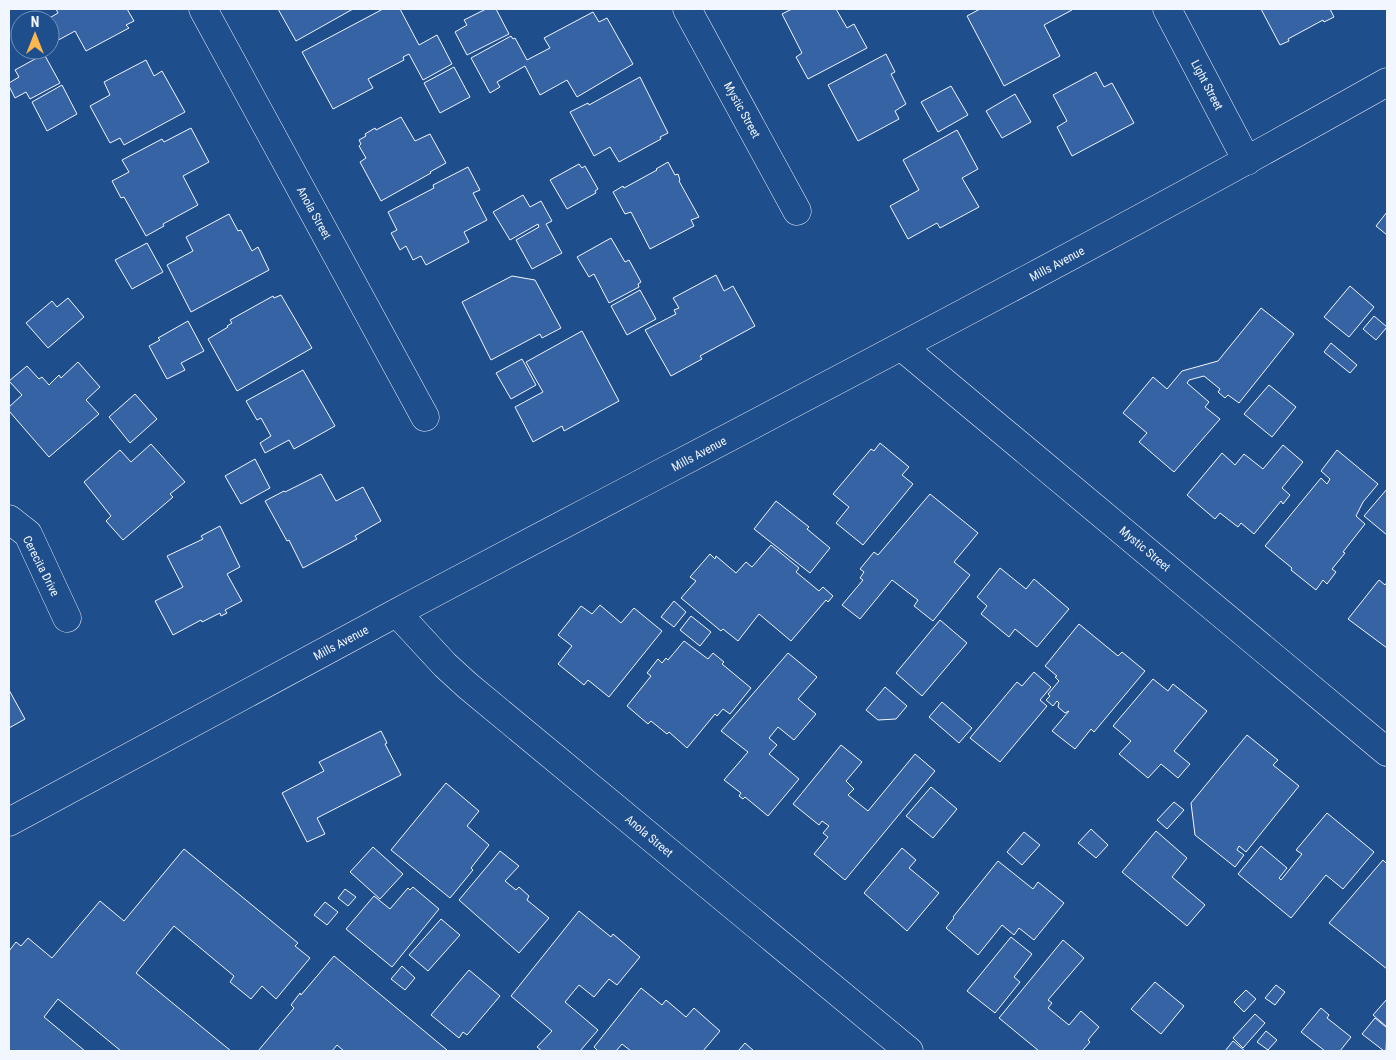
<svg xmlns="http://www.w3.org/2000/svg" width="1396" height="1060" font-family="'Roboto Condensed',sans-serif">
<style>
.building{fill:#3563a3;stroke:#f2f6ff}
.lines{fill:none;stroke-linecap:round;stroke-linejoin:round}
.minor-casing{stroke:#f2f6ff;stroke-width:29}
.secondary-casing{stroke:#f2f6ff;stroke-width:29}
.minor{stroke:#1f4e8c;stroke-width:28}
.secondary{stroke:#1f4e8c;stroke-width:28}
.labels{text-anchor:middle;stroke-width:4;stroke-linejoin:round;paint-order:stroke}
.street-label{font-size:12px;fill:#f2f6ff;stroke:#1f4e8c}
</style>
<rect width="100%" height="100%" fill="#1f4e8c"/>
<path class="building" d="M 56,9 L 127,9 L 134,21 L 126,25 L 129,28 L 86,51 L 75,31 L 51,44 L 50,20 L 46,20 L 58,13 Z
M 278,9 L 353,9 L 296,41 Z
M 383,9 L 400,9 L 419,45 L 437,35 L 452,64 L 423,80 L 409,54 L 403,57 L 404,60 L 368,79 L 373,88 L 333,109 L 302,52 Z
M 486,9 L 496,9 L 509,34 L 467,55 L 455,32 L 467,25 L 464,20 Z
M 792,9 L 836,9 L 847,28 L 854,24 L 867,48 L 808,79 L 796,57 L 802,53 L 782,14 Z
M 980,9 L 1071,9 L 1072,10 L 1044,25 L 1060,56 L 1004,86 L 967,16 Z
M 1261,9 L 1330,9 L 1334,17 L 1324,22 L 1323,20 L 1288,39 L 1289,41 L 1280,45 Z
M 593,12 L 599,22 L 607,18 L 633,64 L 577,97 L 567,80 L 540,95 L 525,66 L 497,82 L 500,87 L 490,93 L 471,58 L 511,36 L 513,39 L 515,38 L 527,60 L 550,48 L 544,38 Z
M 44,54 L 60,83 L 30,99 L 26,92 L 15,98 L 9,86 L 9,83 L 19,77 L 15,70 Z
M 886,54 L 895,72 L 891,74 L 906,104 L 895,111 L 899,119 L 858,141 L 828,85 Z
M 146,60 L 154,76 L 162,71 L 185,112 L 124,145 L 120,138 L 110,143 L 90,106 L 110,95 L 104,82 Z
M 454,67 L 470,97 L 440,113 L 424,83 Z
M 1096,72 L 1104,87 L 1112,83 L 1134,123 L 1072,156 L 1057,127 L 1067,121 L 1053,95 Z
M 640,77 L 668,133 L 660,137 L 661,139 L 619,162 L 610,147 L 594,156 L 570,112 L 588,103 L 589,105 Z
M 62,85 L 77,114 L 47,131 L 32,102 Z
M 951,86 L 968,115 L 938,132 L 921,102 Z
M 1015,94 L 1031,122 L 1002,138 L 986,111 Z
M 401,117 L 415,141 L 430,134 L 446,163 L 430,172 L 431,173 L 381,201 L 360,162 L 366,158 L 359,146 L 361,144 L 359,140 L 366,136 L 365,134 L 375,128 L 376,130 Z
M 191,128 L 209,162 L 183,176 L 198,205 L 163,224 L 164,226 L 146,236 L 124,197 L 121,198 L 112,181 L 129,172 L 122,160 L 162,139 L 164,142 Z
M 957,130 L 978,169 L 962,178 L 979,207 L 940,228 L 937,223 L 908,239 L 890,206 L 919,190 L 903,160 Z
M 668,162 L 675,175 L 678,174 L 680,180 L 679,181 L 699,217 L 691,220 L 694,226 L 650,249 L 631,212 L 625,214 L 613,192 L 623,186 L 624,188 L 657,170 L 656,169 Z
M 579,164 L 582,168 L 585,166 L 598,189 L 595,191 L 596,193 L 567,209 L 550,180 Z
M 468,167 L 480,190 L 473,193 L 487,220 L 464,232 L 469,242 L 426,265 L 421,256 L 413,260 L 406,246 L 400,250 L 391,233 L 397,230 L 388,212 L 434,188 L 433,185 Z
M 523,195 L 530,207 L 541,201 L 552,221 L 546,224 L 562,253 L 532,269 L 516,240 L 539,227 L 538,224 L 510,240 L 493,212 Z
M 1387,212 L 1387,235 L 1376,226 Z
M 229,214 L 238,231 L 241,230 L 252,251 L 258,247 L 269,270 L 191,312 L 167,265 L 193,251 L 186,237 Z
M 611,238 L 625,262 L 629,260 L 641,282 L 638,284 L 639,287 L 609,303 L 594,274 L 589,277 L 577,257 Z
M 147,243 L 163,272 L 132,289 L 115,260 Z
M 716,275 L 724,291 L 733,286 L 755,326 L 700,356 L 702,359 L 671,376 L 645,330 L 676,314 L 674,310 L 679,308 L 673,298 Z
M 512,276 L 535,280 L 561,328 L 542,338 L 540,334 L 491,360 L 462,302 Z
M 1350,286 L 1374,307 L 1349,337 L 1324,317 Z
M 640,290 L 656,319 L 627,335 L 611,306 Z
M 281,295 L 312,348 L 237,391 L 208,339 L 228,327 L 227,326 L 232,323 L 230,320 L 273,296 L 274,298 Z
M 68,298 L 84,317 L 48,348 L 26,323 L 52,301 L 57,307 Z
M 1261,308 L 1294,334 L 1239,403 L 1228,395 L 1225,398 L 1218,392 L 1220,389 L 1204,376 L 1189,380 L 1187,383 L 1209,402 L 1205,407 L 1220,419 L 1174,472 L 1139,442 L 1147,433 L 1123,413 L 1153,377 L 1167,389 L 1182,371 L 1218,361 Z
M 1374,316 L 1387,327 L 1376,340 L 1363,329 Z
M 188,321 L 204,351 L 181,363 L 185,370 L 167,379 L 149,346 L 160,340 L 158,338 Z
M 582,331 L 619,401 L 564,431 L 562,426 L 533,442 L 515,407 L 543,392 L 526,362 Z
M 1331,343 L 1357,365 L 1350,373 L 1324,352 Z
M 522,359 L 536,385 L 511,399 L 496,373 Z
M 78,362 L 100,387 L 86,400 L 99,414 L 49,457 L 9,411 L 9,407 L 22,395 L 9,381 L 27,366 L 39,379 L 42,377 L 49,385 L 59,375 L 61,378 Z
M 303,370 L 335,426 L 294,449 L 289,440 L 265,453 L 260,443 L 271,436 L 261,418 L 257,420 L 246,401 Z
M 1269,385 L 1296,407 L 1272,437 L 1244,414 Z
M 135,394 L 157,419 L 130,443 L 109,417 Z
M 880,443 L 909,467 L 902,475 L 913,484 L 863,545 L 836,523 L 849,507 L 833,494 L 871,449 L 874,451 Z
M 151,444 L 185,482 L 170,494 L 173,497 L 123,540 L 106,521 L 111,516 L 84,482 L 120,450 L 131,462 Z
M 1283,445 L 1303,462 L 1282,488 L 1290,495 L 1283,504 L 1281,501 L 1254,534 L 1241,523 L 1238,527 L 1220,513 L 1215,519 L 1187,495 L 1222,453 L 1235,465 L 1244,454 L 1263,469 Z
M 1337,450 L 1378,484 L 1363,502 L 1356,516 L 1365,524 L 1343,552 L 1345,553 L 1332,569 L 1336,572 L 1327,584 L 1323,580 L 1316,590 L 1291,570 L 1292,568 L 1265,546 L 1321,478 L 1327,484 L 1330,479 L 1321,471 Z
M 255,459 L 270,488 L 241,504 L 225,476 Z
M 321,474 L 336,501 L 363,487 L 381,521 L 355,536 L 357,539 L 303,568 L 289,540 L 287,541 L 265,501 L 284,491 L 285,492 Z
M 1387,489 L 1387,535 L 1364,516 Z
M 930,494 L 978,533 L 954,562 L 970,575 L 933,621 L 914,606 L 918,600 L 892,580 L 860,619 L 842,605 L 863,580 L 860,578 L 864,572 L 860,569 L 874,552 L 878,555 Z
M 776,501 L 809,527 L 807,529 L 830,548 L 810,573 L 754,529 Z
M 220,526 L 240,567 L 227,574 L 242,601 L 225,610 L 227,613 L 221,616 L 220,613 L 202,622 L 201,620 L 173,635 L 155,601 L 183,587 L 167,556 L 203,539 L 201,536 Z
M 771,545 L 799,568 L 796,572 L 819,591 L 823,587 L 833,596 L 828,602 L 826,600 L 791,641 L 759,614 L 738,641 L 723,629 L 721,631 L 681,598 L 696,581 L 690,577 L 710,554 L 715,559 L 716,556 L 736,573 L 746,562 L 752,567 Z
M 1000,568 L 1026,589 L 1034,579 L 1069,609 L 1037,647 L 1015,629 L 1009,637 L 981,614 L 987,606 L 977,597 Z
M 1379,580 L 1385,585 L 1387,582 L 1387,648 L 1348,619 Z
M 674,601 L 686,612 L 674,627 L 661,617 Z
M 600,605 L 621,623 L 634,608 L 662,631 L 609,697 L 588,680 L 584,685 L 558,664 L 572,646 L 558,635 L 581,606 L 592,614 Z
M 691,616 L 711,632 L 700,646 L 680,630 Z
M 940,620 L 967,643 L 922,696 L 896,673 Z
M 1079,624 L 1118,656 L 1122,652 L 1145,671 L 1094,732 L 1091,729 L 1075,749 L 1052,731 L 1069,711 L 1065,713 L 1058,707 L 1059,703 L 1057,701 L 1053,706 L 1046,700 L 1050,696 L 1048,694 L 1059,681 L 1055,677 L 1057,676 L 1045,666 Z
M 684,641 L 708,659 L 713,653 L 724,662 L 722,664 L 751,688 L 730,714 L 723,709 L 717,716 L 715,714 L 687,748 L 669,732 L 667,734 L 651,721 L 648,724 L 627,706 L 651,676 L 647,673 L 658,659 L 662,663 L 666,658 L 668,660 Z
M 788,653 L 817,677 L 798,699 L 816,714 L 794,740 L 778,727 L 769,738 L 777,745 L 769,754 L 799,779 L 768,816 L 745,797 L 743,799 L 739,796 L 741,793 L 724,780 L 748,752 L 721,731 Z
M 1034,672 L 1051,687 L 1040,700 L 1047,706 L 1000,762 L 970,738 L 1017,682 L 1022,686 Z
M 1153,679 L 1168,691 L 1173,684 L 1207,711 L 1174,751 L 1190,764 L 1178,778 L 1161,764 L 1148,778 L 1119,754 L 1131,741 L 1113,726 Z
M 885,687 L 907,706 L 896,719 L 878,720 L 866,710 Z
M 9,690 L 25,719 L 9,728 Z
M 942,702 L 972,728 L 959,743 L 929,717 Z
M 381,731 L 387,743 L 385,744 L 401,775 L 317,818 L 325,834 L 307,842 L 282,793 L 324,771 L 319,762 Z
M 1247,735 L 1278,760 L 1273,765 L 1299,786 L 1246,852 L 1239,846 L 1237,850 L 1244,855 L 1235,867 L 1195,835 L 1191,803 Z
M 841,745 L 862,762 L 846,781 L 854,789 L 848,795 L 868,811 L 915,754 L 935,771 L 845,880 L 814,854 L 828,837 L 823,833 L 829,826 L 822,821 L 819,825 L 793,804 Z
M 446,783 L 479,811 L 467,826 L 489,845 L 471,868 L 473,870 L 450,898 L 391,850 Z
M 931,787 L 957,809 L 933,838 L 906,816 Z
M 1174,802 L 1184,810 L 1167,829 L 1157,820 Z
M 1327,813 L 1374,852 L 1343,889 L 1326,875 L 1291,918 L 1238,874 L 1261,846 L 1287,868 L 1279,878 L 1281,880 L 1302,854 L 1296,850 Z
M 1091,829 L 1108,845 L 1096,858 L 1078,843 Z
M 1156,831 L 1187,858 L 1172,877 L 1205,905 L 1187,926 L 1122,872 Z
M 1024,832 L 1040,845 L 1022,865 L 1007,852 Z
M 373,847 L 403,874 L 380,899 L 350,872 Z
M 902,848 L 916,860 L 909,868 L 939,893 L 907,931 L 864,893 Z
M 184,849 L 298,943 L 295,946 L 310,958 L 276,999 L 262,986 L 251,999 L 230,982 L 234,976 L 174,926 L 136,973 L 231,1051 L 121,1051 L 58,999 L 44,1017 L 85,1051 L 9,1051 L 9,951 L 16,942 L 21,946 L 28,938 L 52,958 L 100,901 L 124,921 Z
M 500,851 L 519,866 L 505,881 L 516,890 L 519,887 L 529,896 L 527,900 L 549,918 L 519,953 L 459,900 Z
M 1383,860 L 1387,864 L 1387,969 L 1329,923 Z
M 998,861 L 1033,889 L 1038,882 L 1064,903 L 1034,940 L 1019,928 L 1014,935 L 1002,925 L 978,955 L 946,928 L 954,918 L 953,917 Z
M 413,887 L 439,909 L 392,967 L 346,929 L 374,896 L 390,909 L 408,888 L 410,890 Z
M 345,889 L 356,897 L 348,906 L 338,898 Z
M 325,902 L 338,912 L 327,925 L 314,915 Z
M 579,911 L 611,937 L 613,934 L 640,957 L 617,985 L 609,979 L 594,997 L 579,985 L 565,1002 L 598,1030 L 580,1051 L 542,1051 L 537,1047 L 552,1031 L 511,996 Z
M 441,919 L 460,935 L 428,971 L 409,955 Z
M 1011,937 L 1032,954 L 1014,977 L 1020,982 L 995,1013 L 967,991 Z
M 1063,940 L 1084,958 L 1048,1000 L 1052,1003 L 1048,1008 L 1069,1025 L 1081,1011 L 1099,1027 L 1088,1040 L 1090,1042 L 1082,1051 L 1039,1051 L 999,1018 Z
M 334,956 L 447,1050 L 446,1051 L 344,1051 L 337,1045 L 332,1051 L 258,1051 L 294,1008 L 291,1005 L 300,993 L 301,995 Z
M 402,966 L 415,978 L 405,990 L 391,979 Z
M 469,970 L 500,996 L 467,1035 L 463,1032 L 459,1038 L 431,1015 Z
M 1155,982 L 1184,1006 L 1161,1034 L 1131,1009 Z
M 1276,985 L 1285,992 L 1275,1005 L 1265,998 Z
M 641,988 L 662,1005 L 666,1000 L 686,1017 L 694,1008 L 720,1031 L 703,1051 L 631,1051 L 622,1044 L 616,1051 L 598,1051 L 594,1047 Z
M 1246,990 L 1256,999 L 1244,1012 L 1234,1002 Z
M 1387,999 L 1387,1027 L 1373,1015 Z
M 1321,1008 L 1329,1015 L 1327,1018 L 1351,1037 L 1340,1051 L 1325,1051 L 1301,1032 Z
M 1255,1014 L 1265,1023 L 1243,1048 L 1233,1038 Z
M 1375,1018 L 1387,1028 L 1386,1051 L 1384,1051 L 1362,1034 Z
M 1266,1031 L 1277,1040 L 1268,1050 L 1257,1042 Z
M 1233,1041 L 1245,1051 L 1225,1051 Z
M 745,1043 L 754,1051 L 738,1051 Z"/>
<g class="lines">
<defs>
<path id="minor" d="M 203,9 L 425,417
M 687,9 L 797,211
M 1167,9 L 1247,161
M 902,347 L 1387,752
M 9,519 L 28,534 L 67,618
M 397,613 L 445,665 L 468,686 L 909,1051"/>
<path id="secondary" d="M 9,822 C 138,752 267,682 396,613 C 727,437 1061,266 1387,82"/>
</defs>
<use href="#minor" class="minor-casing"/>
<use href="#secondary" class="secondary-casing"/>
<use href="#minor" class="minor"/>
<use href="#secondary" class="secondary"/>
</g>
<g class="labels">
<g class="street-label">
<text transform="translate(1207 85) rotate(62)" y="4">Light Street</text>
<text transform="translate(742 110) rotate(61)" y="4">Mystic Street</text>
<text transform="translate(314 213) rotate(61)" y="4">Anola Street</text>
<text transform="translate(1057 264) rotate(-28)" y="4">Mills Avenue</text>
<text transform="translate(699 454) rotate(-28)" y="4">Mills Avenue</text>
<text transform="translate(1145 549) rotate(40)" y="4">Mystic Street</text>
<text transform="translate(41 566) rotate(63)" y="4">Cerecita Drive</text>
<text transform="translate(341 643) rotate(-28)" y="4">Mills Avenue</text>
<text transform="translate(649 836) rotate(40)" y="4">Anola Street</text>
</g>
</g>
<rect width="1396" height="1060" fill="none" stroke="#f2f6ff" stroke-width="20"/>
<g transform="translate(35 35)"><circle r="24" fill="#1f4e8c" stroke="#7391ba"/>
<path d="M0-4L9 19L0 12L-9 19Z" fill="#ffb74d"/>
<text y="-8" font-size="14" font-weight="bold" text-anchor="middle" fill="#f2f6ff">N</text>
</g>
</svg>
